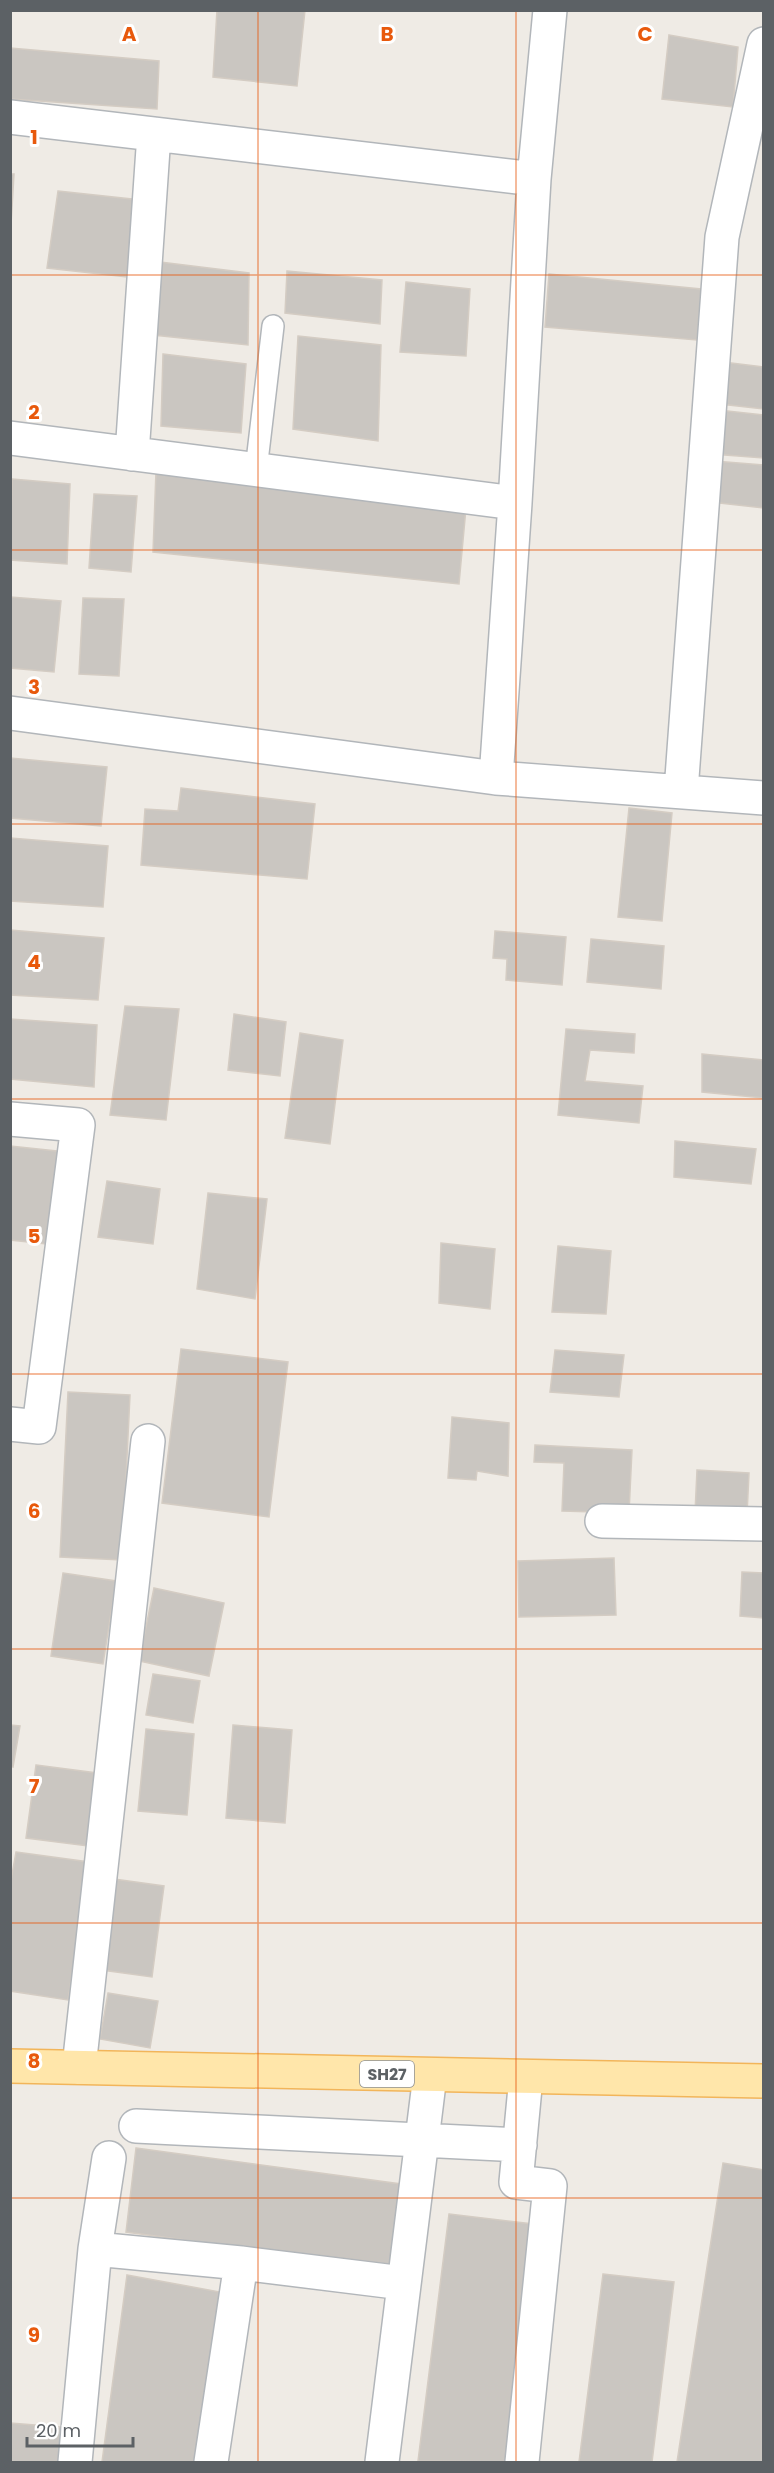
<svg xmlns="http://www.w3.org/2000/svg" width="774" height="2473" font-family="Poppins,sans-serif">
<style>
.building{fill:#cac6c1;stroke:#d4ccc3;stroke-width:1.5}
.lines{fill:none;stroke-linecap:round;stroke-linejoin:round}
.service-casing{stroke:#b2b6ba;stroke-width:24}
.minor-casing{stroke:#b2b6ba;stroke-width:36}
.primary-casing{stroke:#f2b55a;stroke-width:36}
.service{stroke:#fff;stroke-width:21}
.minor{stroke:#fff;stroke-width:33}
.primary{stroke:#ffe6aa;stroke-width:33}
.grid{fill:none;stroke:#e8590c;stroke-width:1.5;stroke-opacity:0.55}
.labels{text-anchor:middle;stroke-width:6;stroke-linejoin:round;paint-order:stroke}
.shield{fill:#fff;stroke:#8d9093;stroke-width:1.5}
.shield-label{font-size:16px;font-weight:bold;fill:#5c6165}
.grid-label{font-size:20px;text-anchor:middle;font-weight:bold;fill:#e8590c;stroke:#fff;stroke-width:6;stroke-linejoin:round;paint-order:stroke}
</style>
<rect width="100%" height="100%" fill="#efebe5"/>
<path class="building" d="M 217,10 L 305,10 L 297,86 L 213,77 Z
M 669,35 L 738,47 L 733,107 L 662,99 Z
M 10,48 L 159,61 L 157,109 L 10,99 Z
M 10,174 L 14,174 L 10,241 Z
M 58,191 L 141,200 L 136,278 L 47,268 Z
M 160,262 L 249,273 L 248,345 L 153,335 Z
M 287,271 L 382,280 L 380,324 L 285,313 Z
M 549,274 L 701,289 L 697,340 L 545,327 Z
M 406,282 L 470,289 L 466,356 L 400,352 Z
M 298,336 L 381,345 L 378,441 L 293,429 Z
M 163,354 L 246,364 L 241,433 L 161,426 Z
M 723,362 L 764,367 L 764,409 L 720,404 Z
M 718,410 L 764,415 L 764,458 L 712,454 Z
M 714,461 L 764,465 L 764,508 L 711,502 Z
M 156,471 L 466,508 L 459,584 L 153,552 Z
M 12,479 L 70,484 L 67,564 L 10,560 Z
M 94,494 L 137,496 L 131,572 L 89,568 Z
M 10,597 L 61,601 L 54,672 L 10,668 Z
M 83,598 L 124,599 L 119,676 L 79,674 Z
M 10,758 L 107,767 L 101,826 L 10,818 Z
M 181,788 L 315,804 L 307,879 L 141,865 L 145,809 L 178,811 Z
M 629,808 L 672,813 L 662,921 L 618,917 Z
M 10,838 L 108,846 L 103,907 L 10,901 Z
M 10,930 L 104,938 L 98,1000 L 10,995 Z
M 495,931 L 566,937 L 562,985 L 506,980 L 507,959 L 493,958 Z
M 591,939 L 664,946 L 661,989 L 587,982 Z
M 125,1006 L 179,1009 L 166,1120 L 110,1115 Z
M 234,1014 L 286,1022 L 280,1076 L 228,1070 Z
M 10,1019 L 97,1025 L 94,1087 L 10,1079 Z
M 566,1029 L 635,1034 L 634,1053 L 590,1050 L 585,1081 L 643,1086 L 639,1123 L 558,1115 Z
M 300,1033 L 343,1040 L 330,1144 L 285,1138 Z
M 702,1054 L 764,1060 L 764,1098 L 702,1092 Z
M 675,1141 L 756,1149 L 751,1184 L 674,1177 Z
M 10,1146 L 66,1152 L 56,1245 L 10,1240 Z
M 107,1181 L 160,1189 L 153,1244 L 98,1237 Z
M 208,1193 L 267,1199 L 255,1299 L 197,1289 Z
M 441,1243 L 495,1249 L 490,1309 L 439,1303 Z
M 558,1246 L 611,1251 L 606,1314 L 552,1312 Z
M 181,1349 L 288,1362 L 269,1517 L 162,1503 Z
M 555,1350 L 624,1355 L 619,1397 L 550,1392 Z
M 68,1392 L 130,1395 L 122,1560 L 60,1557 Z
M 452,1417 L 509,1423 L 508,1476 L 477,1471 L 476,1480 L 448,1478 Z
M 535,1445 L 632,1450 L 629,1513 L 562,1511 L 564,1463 L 534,1462 Z
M 697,1470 L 749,1473 L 747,1515 L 695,1513 Z
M 614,1558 L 616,1615 L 519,1617 L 518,1561 Z
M 742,1572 L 764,1573 L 764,1618 L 740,1616 Z
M 63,1573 L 116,1581 L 103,1664 L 51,1656 Z
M 154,1588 L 224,1603 L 209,1676 L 139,1661 Z
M 153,1674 L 200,1681 L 193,1723 L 146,1715 Z
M 10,1725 L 20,1726 L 13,1767 L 10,1766 Z
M 233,1725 L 292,1730 L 285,1823 L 226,1818 Z
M 146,1729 L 194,1734 L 187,1815 L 138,1811 Z
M 36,1765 L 97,1773 L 88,1846 L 26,1838 Z
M 16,1852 L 89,1862 L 68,2000 L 10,1991 L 10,1886 Z
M 114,1879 L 164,1886 L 152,1977 L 102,1970 Z
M 108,1993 L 158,2001 L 150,2048 L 100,2039 Z
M 136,2148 L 401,2184 L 394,2268 L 126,2232 Z
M 723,2163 L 764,2170 L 764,2462 L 677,2462 Z
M 449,2214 L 533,2224 L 508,2462 L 418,2461 Z
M 603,2274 L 674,2282 L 652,2462 L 579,2462 Z
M 127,2275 L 220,2292 L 194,2462 L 102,2462 Z
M 10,2423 L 72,2428 L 70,2462 L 10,2462 Z"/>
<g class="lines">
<defs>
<path id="service" d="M 256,470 L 273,326"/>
<path id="minor" d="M 10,117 L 534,179 L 515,503
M 534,179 L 550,10
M 10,438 L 515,503 L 496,778 L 10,713
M 132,454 L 154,134
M 496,778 L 764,798
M 681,791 L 722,237 L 764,44
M 10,1119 L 78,1125 L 39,1427 L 10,1424
M 602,1521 L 764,1524
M 79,2067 L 148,1441
M 136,2126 L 520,2145
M 95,2249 L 241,2263
M 75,2462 L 95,2249 L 109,2158
M 211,2462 L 241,2263 L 403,2283
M 382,2462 L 430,2075
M 522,2462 L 550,2186 L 516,2182 L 526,2077"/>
<path id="primary" d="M 10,2066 L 764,2081"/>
</defs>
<use href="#service" class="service-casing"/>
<use href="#minor" class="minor-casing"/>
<use href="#primary" class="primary-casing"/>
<use href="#service" class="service"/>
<use href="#minor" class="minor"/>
<use href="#primary" class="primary"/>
</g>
<path class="grid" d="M 258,10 L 258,2462M 516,10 L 516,2462M 10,275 L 764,275M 10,550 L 764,550M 10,824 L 764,824M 10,1099 L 764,1099M 10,1374 L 764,1374M 10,1649 L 764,1649M 10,1923 L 764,1923M 10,2198 L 764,2198"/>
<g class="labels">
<rect class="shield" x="360" y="2061" width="54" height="26" rx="4.5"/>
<g class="shield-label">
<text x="387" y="2080">SH27</text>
</g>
</g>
<g class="grid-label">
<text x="129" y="41">A</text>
<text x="387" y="41">B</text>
<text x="645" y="41">C</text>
<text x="34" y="144">1</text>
<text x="34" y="419">2</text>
<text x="34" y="694">3</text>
<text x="34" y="969">4</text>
<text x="34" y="1243">5</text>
<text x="34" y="1518">6</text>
<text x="34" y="1793">7</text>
<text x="34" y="2068">8</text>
<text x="34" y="2342">9</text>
</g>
<rect width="774" height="2473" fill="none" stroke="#5c6165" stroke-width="24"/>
<path d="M27 2437v9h106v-9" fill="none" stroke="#5c6165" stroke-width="3"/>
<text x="36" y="2437" font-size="18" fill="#5c6165" stroke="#ffffff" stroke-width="4.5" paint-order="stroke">20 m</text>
</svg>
